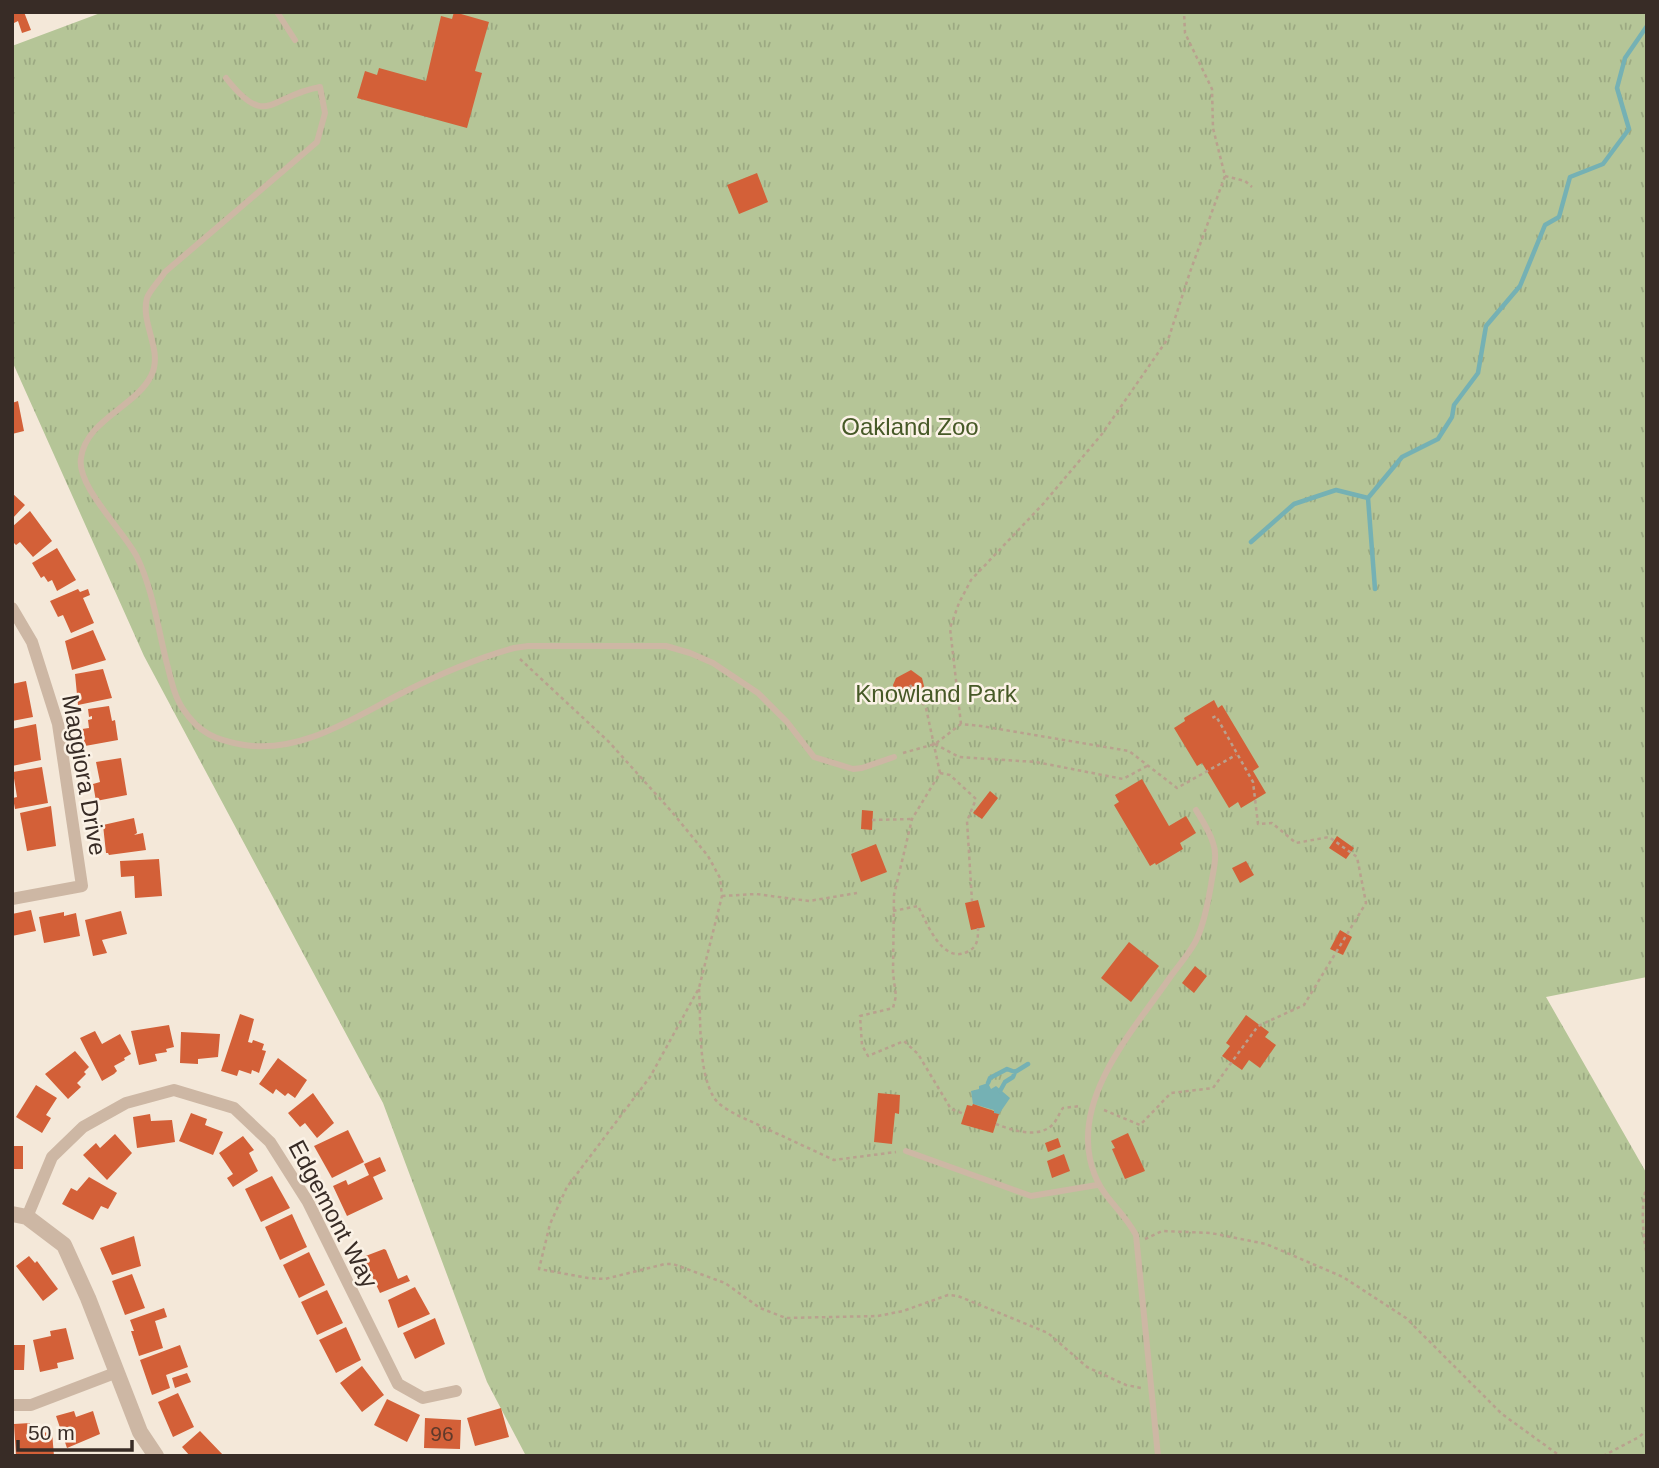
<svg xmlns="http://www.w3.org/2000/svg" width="1659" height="1468" font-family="Helvetica,sans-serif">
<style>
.grass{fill:url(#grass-tufts)}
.water{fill:#75b1b4}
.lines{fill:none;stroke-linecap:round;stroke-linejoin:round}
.stream{stroke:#75b1b4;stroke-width:4.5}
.building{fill:#d36038}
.path{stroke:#b9a18e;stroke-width:2.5;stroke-dasharray:3.5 3.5;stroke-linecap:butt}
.service{stroke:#cdb7a4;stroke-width:6}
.minor{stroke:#cdb7a4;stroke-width:12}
.tertiary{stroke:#cdb7a4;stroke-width:16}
.labels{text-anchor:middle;stroke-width:5;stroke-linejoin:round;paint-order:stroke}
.number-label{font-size:21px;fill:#5f392a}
.park-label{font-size:24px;fill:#465927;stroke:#fbf2e6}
.street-label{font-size:24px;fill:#382c26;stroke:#fbf2e6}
</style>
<defs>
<pattern id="grass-tufts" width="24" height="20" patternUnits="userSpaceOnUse" patternTransform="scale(1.75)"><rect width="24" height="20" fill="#b5c597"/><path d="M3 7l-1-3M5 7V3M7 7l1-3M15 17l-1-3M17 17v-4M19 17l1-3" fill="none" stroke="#9ca982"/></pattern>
</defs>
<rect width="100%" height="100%" fill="#f4e8d9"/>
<path class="grass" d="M 103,12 L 1647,12 L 1647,977 L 1546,997 L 1647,1174 L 1647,1456 L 526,1456 L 487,1382 L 383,1103 L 144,656 L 12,361 L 12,46 Z"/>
<path class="water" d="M 988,1083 L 991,1089 L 996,1086 L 1010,1098 L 999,1114 L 994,1113 L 994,1110 L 973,1104 L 971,1091 L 979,1089 L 979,1086 Z"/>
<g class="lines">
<path class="stream" d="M 1368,498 L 1375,589
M 1251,542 L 1294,504 L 1336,490 L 1368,498 L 1402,457 L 1438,439 L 1452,417 L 1454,405 L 1478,373 L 1486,326 L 1520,286 L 1545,225 L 1559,217 L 1570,177 L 1603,164 L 1629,129 L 1617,88 L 1625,58 L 1647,26
M 988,1083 L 990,1078 L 1007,1069 L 1015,1072
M 1000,1091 L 1005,1082 L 1013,1077 L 1015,1072 L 1028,1064"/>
</g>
<path class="building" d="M 16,12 L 24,12 L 31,30 L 22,33 L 18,21 L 12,24 L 12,14 Z
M 454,12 L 489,22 L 475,71 L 482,73 L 467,128 L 357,98 L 365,71 L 377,75 L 379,68 L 426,81 L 441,16 L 452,19 Z
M 757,173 L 768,202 L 739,214 L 727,185 Z
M 18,401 L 24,431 L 12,434 L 12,403 Z
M 12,493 L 25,505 L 12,519 Z
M 30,511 L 52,541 L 33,557 L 20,542 L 16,545 L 12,541 L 12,527 Z
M 57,548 L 76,580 L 57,591 L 52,580 L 48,582 L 44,576 L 41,578 L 32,563 Z
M 78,589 L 80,592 L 88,589 L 90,595 L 83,598 L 94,623 L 71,633 L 63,615 L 58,617 L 50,601 Z
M 93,630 L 106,660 L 72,670 L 65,641 Z
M 103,669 L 112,698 L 78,705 L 75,674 Z
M 911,670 L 922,678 L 924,686 L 922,693 L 913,698 L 902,696 L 899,692 L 895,695 L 893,685 L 896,678 Z
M 26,681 L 33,717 L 12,721 L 12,684 Z
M 1214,700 L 1218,708 L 1222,705 L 1259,767 L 1253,771 L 1266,793 L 1241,808 L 1238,802 L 1229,808 L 1202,763 L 1197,766 L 1174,728 L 1185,721 L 1184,718 Z
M 109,706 L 112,721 L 115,720 L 118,740 L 85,746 L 82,729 L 89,728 L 88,720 L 92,719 L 92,716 L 89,717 L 88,709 Z
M 36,724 L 41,760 L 12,766 L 12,729 Z
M 121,758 L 127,795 L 96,801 L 93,784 L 100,782 L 96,762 Z
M 42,767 L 48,803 L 15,809 L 13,798 L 17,797 L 13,772 Z
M 1142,779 L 1169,826 L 1186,816 L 1196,833 L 1180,843 L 1183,849 L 1156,865 L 1155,863 L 1150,866 L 1114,805 L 1119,802 L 1115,795 Z
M 990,791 L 998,798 L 982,819 L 973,813 Z
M 51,806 L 56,846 L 27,851 L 20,813 Z
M 862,810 L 873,811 L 872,830 L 861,829 Z
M 134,818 L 137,833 L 134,835 L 143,833 L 146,850 L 109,855 L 108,853 L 106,853 L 103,825 Z
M 1337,836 L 1354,848 L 1346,859 L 1329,848 Z
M 876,844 L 887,872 L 861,882 L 851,854 Z
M 159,859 L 162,896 L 135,898 L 134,876 L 121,877 L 120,861 Z
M 1246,861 L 1254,875 L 1240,883 L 1232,868 Z
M 978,900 L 985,927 L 971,930 L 965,903 Z
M 31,910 L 36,931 L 12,936 L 12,914 Z
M 121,911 L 127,934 L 102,940 L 107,953 L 93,956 L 85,920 Z
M 64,912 L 64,916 L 76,913 L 80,936 L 44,943 L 39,917 Z
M 1340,930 L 1352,937 L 1343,955 L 1330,949 Z
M 1129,942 L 1159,966 L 1131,1002 L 1101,978 Z
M 1195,966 L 1207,976 L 1194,993 L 1182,983 Z
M 240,1014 L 254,1019 L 248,1042 L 252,1043 L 253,1040 L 264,1044 L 262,1050 L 266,1051 L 259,1073 L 252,1070 L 251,1074 L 239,1070 L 237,1076 L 221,1071 Z
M 1246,1015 L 1269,1032 L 1265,1037 L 1276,1045 L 1260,1068 L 1249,1060 L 1242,1070 L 1222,1056 L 1230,1046 L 1226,1043 Z
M 169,1025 L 174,1047 L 166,1049 L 167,1052 L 155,1054 L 157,1061 L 139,1065 L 131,1031 Z
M 95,1031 L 102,1044 L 120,1034 L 131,1054 L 124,1058 L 125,1060 L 114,1066 L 117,1071 L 114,1074 L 102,1081 L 80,1038 Z
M 181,1032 L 220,1034 L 218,1057 L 198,1059 L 198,1064 L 180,1063 Z
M 75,1051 L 89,1067 L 84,1072 L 86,1074 L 77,1083 L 81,1087 L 68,1099 L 45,1074 Z
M 278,1058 L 307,1080 L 295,1098 L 288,1093 L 285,1096 L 276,1089 L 273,1094 L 259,1084 Z
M 36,1085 L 57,1098 L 46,1115 L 51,1118 L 42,1133 L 16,1117 Z
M 313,1093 L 334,1123 L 317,1138 L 305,1123 L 300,1127 L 288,1113 Z
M 878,1093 L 900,1095 L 899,1114 L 895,1113 L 892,1144 L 874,1142 Z
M 973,1104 L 994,1111 L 994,1113 L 999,1114 L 993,1133 L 961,1124 L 967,1105 L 972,1106 Z
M 191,1113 L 207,1119 L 205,1125 L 223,1132 L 213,1155 L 179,1141 Z
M 150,1114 L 151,1121 L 172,1120 L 175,1142 L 137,1148 L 133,1117 Z
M 348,1130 L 364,1162 L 332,1178 L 314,1146 Z
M 1128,1133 L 1145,1171 L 1125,1179 L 1112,1149 L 1115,1148 L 1111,1141 Z
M 115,1134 L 132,1153 L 107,1180 L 83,1155 L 96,1143 L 100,1148 Z
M 243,1136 L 254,1150 L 249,1153 L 258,1171 L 233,1187 L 227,1178 L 233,1174 L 219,1153 Z
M 1058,1138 L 1061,1147 L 1048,1152 L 1045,1143 Z
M 12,1146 L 23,1146 L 23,1169 L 12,1169 Z
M 1064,1154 L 1070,1171 L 1052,1178 L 1047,1161 Z
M 380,1157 L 386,1171 L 373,1177 L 383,1199 L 347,1216 L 333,1186 L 346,1180 L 348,1185 L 369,1175 L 364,1164 Z
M 272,1176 L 290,1208 L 261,1222 L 245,1189 Z
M 89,1177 L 117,1193 L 108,1209 L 101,1206 L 93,1220 L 62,1204 L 71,1188 L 77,1191 Z
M 292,1214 L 307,1247 L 280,1260 L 265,1227 Z
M 134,1236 L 141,1266 L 112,1275 L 100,1248 Z
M 384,1249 L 386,1250 L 398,1279 L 407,1275 L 410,1281 L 380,1293 L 363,1257 Z
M 309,1252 L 325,1285 L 299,1298 L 283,1265 Z
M 29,1256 L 35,1263 L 37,1261 L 58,1289 L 43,1301 L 16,1266 Z
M 132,1274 L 145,1308 L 125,1315 L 112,1281 Z
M 415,1287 L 430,1314 L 398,1328 L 388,1300 Z
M 327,1290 L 343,1323 L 317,1335 L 301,1302 Z
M 164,1308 L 167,1317 L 155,1321 L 163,1348 L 139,1356 L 131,1331 L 134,1331 L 130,1320 Z
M 435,1318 L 445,1344 L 415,1359 L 403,1333 Z
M 346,1327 L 361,1360 L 336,1373 L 319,1340 Z
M 66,1328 L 74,1359 L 57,1363 L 58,1368 L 40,1372 L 33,1340 L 51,1336 L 50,1331 Z
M 12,1345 L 25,1345 L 24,1370 L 12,1370 Z
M 180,1345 L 188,1367 L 166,1375 L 170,1388 L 152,1395 L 140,1360 Z
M 362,1366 L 384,1395 L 362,1412 L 340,1383 Z
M 187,1373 L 191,1382 L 175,1388 L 172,1378 Z
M 178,1393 L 194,1427 L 173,1437 L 158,1402 Z
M 387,1399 L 420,1415 L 407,1442 L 374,1425 Z
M 501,1408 L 509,1437 L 475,1446 L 467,1418 Z
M 74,1411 L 76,1417 L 93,1411 L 100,1434 L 67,1448 L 56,1416 Z
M 425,1418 L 461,1420 L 460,1449 L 424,1448 Z
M 30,1423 L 31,1437 L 39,1436 L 39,1433 L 52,1432 L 54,1456 L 16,1456 L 14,1424 Z
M 200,1431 L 224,1456 L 190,1456 L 182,1447 Z"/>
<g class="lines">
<path class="path" d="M 1225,176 L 1245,181 L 1252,187
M 520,659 L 609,742 L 672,812 L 708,856 L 720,878 L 722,896 L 699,988 L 650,1077 L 567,1187 L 550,1224 L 539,1269 L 588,1278 L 605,1279 L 665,1264 L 673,1264 L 725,1283 L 760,1308 L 786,1318 L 878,1316 L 903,1311 L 948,1295 L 958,1296 L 1048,1333 L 1087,1367 L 1126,1385 L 1141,1388
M 910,685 L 926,708 L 940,773 L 912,819 L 894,895 L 893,973 L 896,996 L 893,1008 L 860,1016 L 862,1045 L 868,1056 L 904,1041 L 918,1054 L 951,1109 L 964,1114
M 961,724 L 950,628 L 959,603 L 971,580 L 1043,504 L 1102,434 L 1169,337 L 1190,272 L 1225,176 L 1213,128 L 1212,89 L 1185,33 L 1184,12
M 935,744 L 959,757 L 1036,762 L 1123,779 L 1147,766
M 903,753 L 935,744 L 961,724 L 981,726 L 1129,751 L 1177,788 L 1236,755
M 940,773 L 950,775 L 976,799 L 967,821 L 972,901
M 872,820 L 912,819
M 722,896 L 756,894 L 809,901 L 857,893
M 893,911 L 918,906 C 927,923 942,964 967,952 C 978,947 978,939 978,928
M 699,989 C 701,1020 698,1067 712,1094 C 716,1104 728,1110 737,1115 L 834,1160 L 896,1152
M 1104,1110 L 1140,1125 L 1171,1093 L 1213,1088 L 1258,1026 L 1304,1005 L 1366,903 L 1357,857 L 1329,837 L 1296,843 L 1272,823 L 1258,824 L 1253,782 L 1216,716 L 1210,719
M 996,1124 C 1011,1130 1035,1138 1050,1127 C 1056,1123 1059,1113 1063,1108 L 1081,1106
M 1647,1185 C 1640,1209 1643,1233 1647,1257
M 1145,1239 L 1162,1231 L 1211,1233 L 1266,1244 L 1343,1277 L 1406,1318 L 1502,1414 L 1560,1456
M 1603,1456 L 1639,1437 L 1647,1430"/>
<path class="service" d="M 277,12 L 295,40
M 226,78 C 267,130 269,96 320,87 L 325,113 L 317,142 L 165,272 C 160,280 150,290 147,298 C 140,324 164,351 151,376 C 135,407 86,420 81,458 C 76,486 124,531 137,557 C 153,590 158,629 167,664 C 171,679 174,696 183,709 C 199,733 215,740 244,745 C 303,754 356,716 406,691 C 440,674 478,658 514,648 L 528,646 L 666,646 L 690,653 L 713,663 L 758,693 L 787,722 L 814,757 L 853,769 L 862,768 L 894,757
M 906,1151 L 1031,1196 L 1097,1185
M 1158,1456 L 1136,1235 C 1119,1204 1098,1197 1090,1159 C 1076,1092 1135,1028 1171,976 C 1180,963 1193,950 1198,936 C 1205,920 1208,902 1211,885 C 1213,871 1218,856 1213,843 C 1210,832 1202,820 1196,810"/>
<path class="minor" d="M 12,608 L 32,642 L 58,724 L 82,886 L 12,899
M 27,1217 L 52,1157 L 83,1127 L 126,1103 L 174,1090 L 234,1108 L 270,1142 L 308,1202 L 398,1384 L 423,1398 L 456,1391
M 12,1405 L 31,1405 L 115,1373"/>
<path class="tertiary" d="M 12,1214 L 27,1217 L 64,1245 L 88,1298 L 140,1432 L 156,1456"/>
</g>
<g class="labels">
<g class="number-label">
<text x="442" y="1441">96</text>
</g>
<g class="park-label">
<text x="910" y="435">Oakland Zoo</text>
<text x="936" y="702">Knowland Park</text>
</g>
<g class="street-label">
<text transform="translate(84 775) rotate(80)" y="8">Maggiora Drive</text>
<text transform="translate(333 1214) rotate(62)" y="8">Edgemont Way</text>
</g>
</g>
<rect width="1659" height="1468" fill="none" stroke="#382c26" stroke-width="28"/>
<path d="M18 1440v10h114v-10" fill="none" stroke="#382c26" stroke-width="3.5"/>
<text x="28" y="1440" font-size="21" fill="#382c26" stroke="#fbf2e6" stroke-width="5" paint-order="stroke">50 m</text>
</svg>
